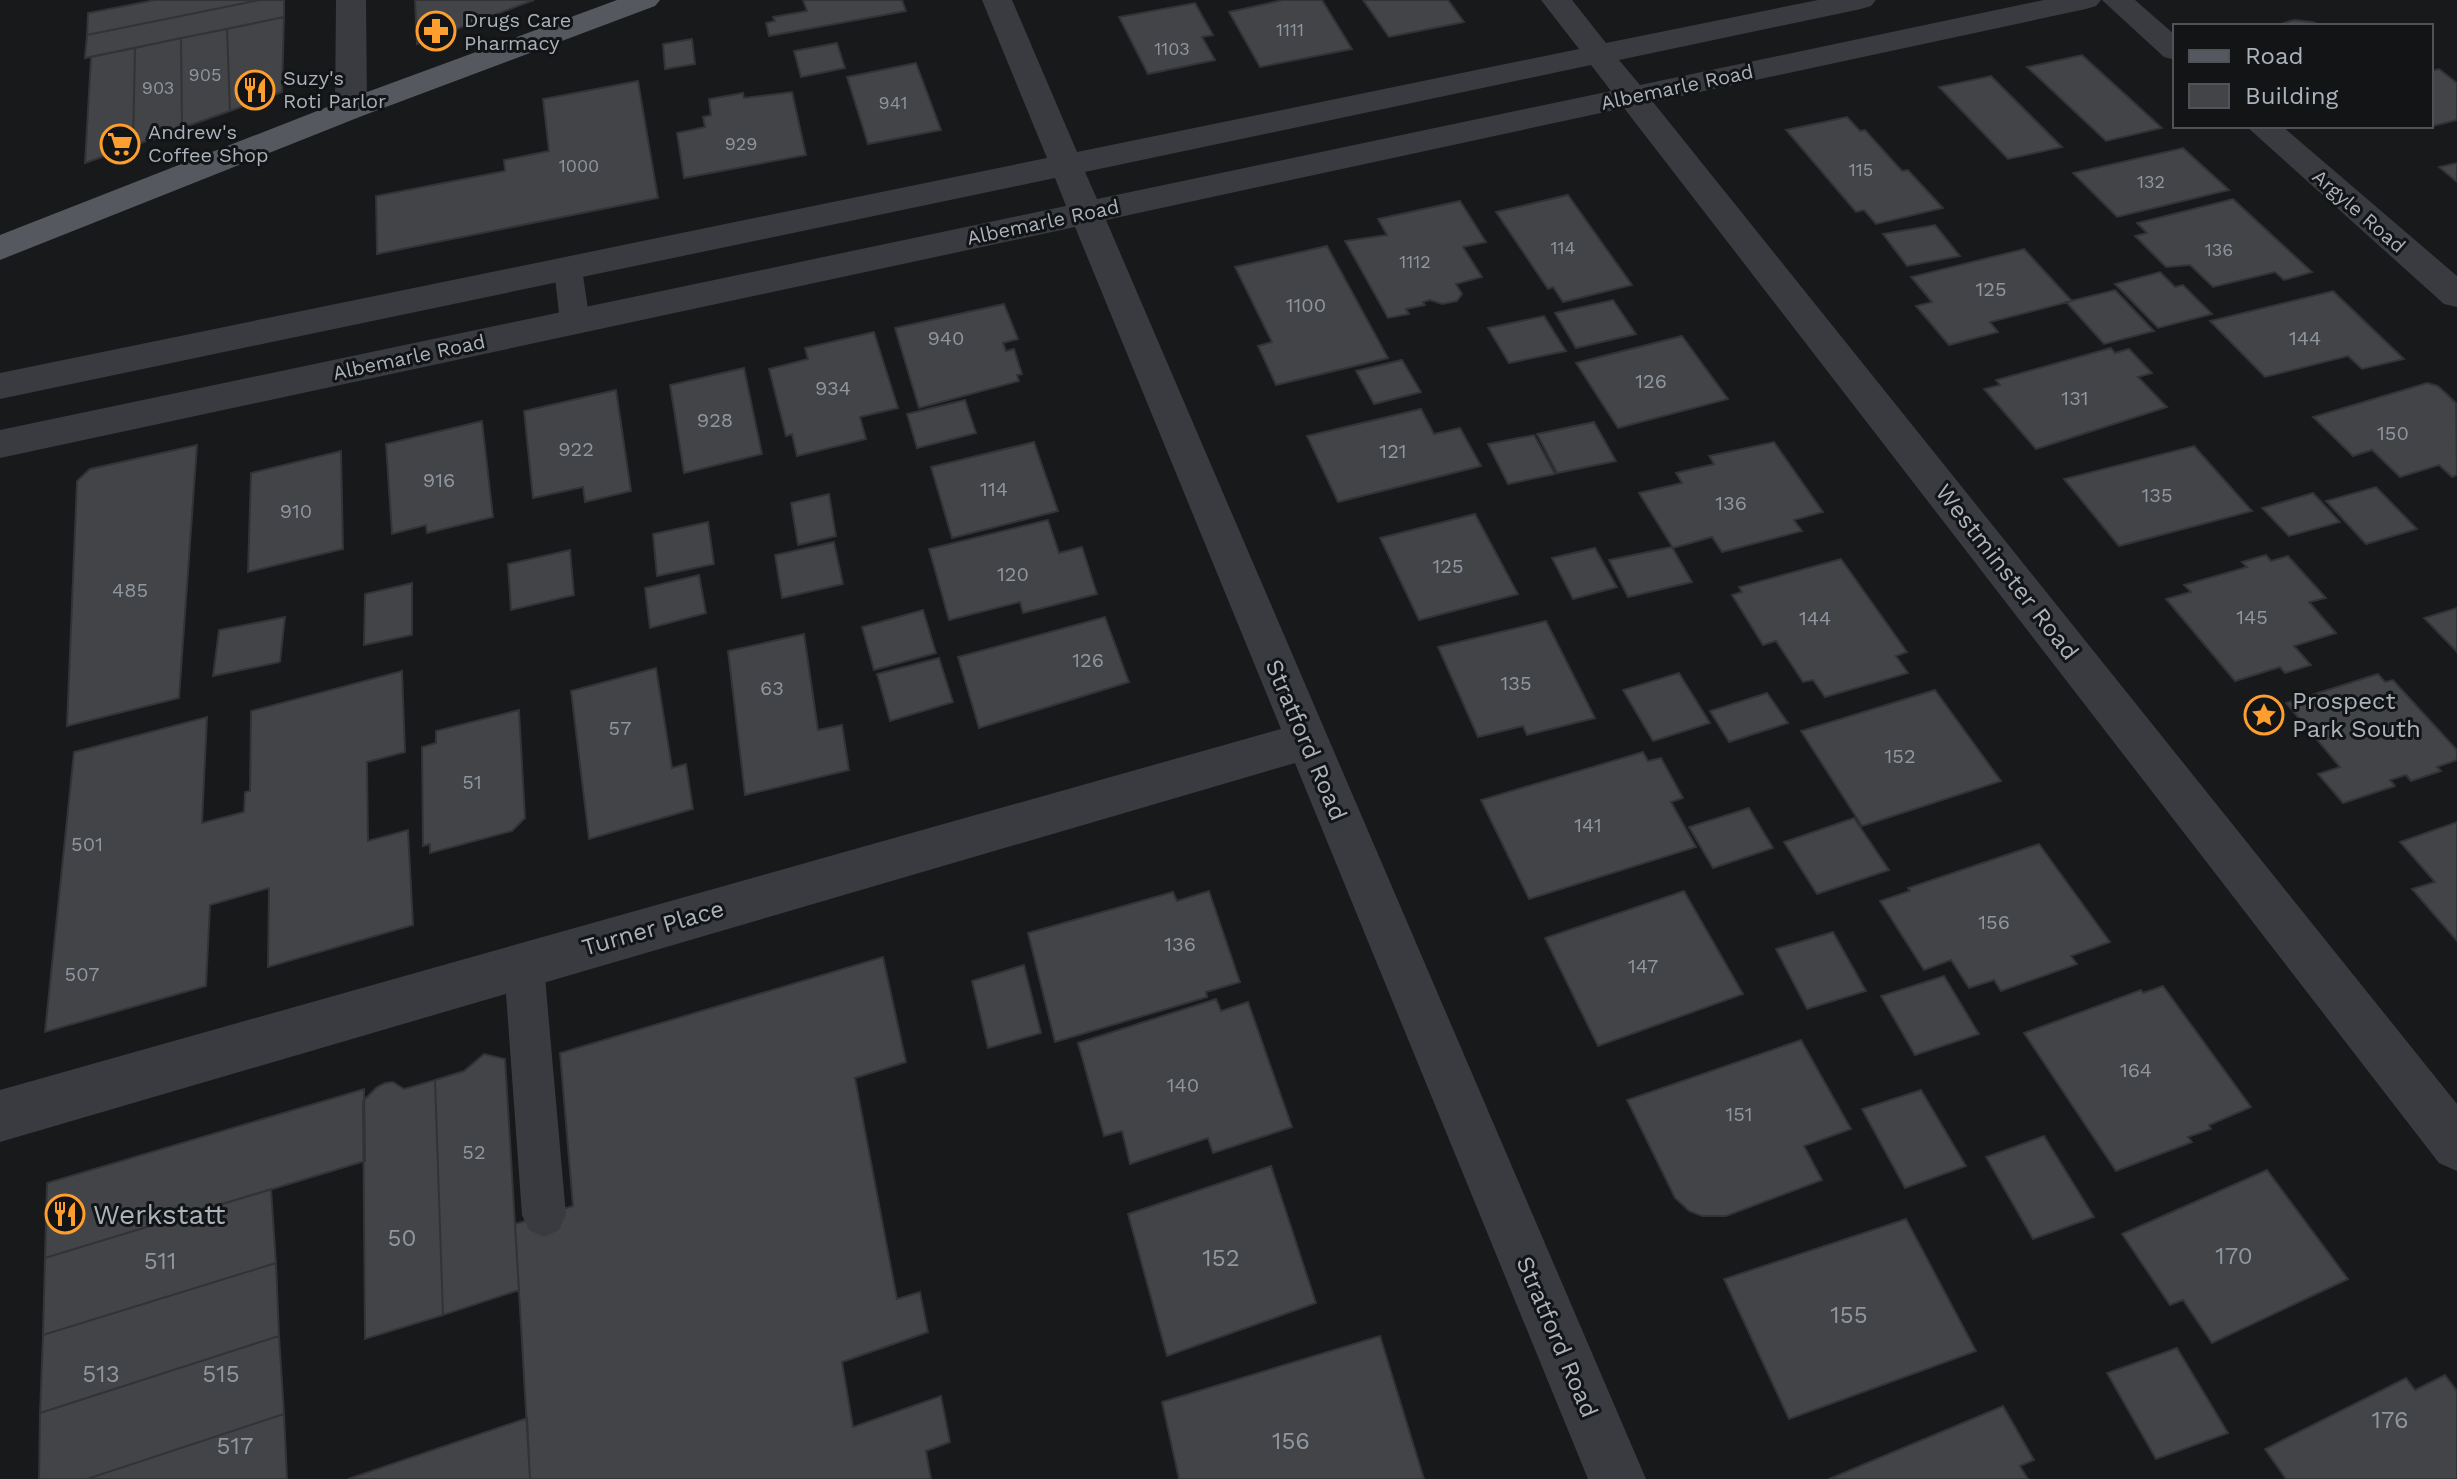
<svg xmlns="http://www.w3.org/2000/svg" width="2457" height="1479" font-family="'Work Sans',sans-serif">
<style>
.building{fill:#424448;stroke:#323337;stroke-width:2}
.lines{fill:none;stroke-linecap:round;stroke-linejoin:round}
.service{fill:#393b40;fill-rule:evenodd}
.minor{fill:#393b40;fill-rule:evenodd}
.primary{fill:#55595f;fill-rule:evenodd}
.labels{text-anchor:middle;stroke-width:6;stroke-linejoin:round;paint-order:stroke}
.far-number-label{font-size:18px;fill:#90969e}
.far-poi-label{font-size:20px;fill:#aab2bb;stroke:#131416;text-anchor:start}
.far-street-label{font-size:20px;fill:#aab2bb;stroke:#131416}
.number-label{font-size:20px;fill:#90969e}
.street-label{font-size:24px;fill:#aab2bb;stroke:#131416}
.poi-label{font-size:24px;fill:#aab2bb;stroke:#131416;text-anchor:start}
.near-number-label{font-size:24px;fill:#90969e}
.near-poi-label{font-size:28px;fill:#aab2bb;stroke:#131416;text-anchor:start}
</style>
<rect width="100%" height="100%" fill="#18191b"/>
<path class="building" d="M 155,0 L 260,0 L 87,35 L 88,13 Z
M 260,0 L 284,0 L 284,17 L 85,58 L 87,35 Z
M 415,0 L 534,0 L 417,44 Z
M 803,0 L 902,0 L 906,11 L 769,36 L 766,23 L 775,21 L 773,17 L 807,11 Z
M 1283,0 L 1322,0 L 1352,49 L 1260,67 L 1229,12 Z
M 1363,0 L 1448,0 L 1464,22 L 1389,37 Z
M 1195,3 L 1213,35 L 1202,37 L 1215,60 L 1148,74 L 1119,17 Z
M 284,17 L 282,92 L 230,111 L 227,29 Z
M 2294,20 L 2312,22 L 2323,26 L 2274,26 Z
M 227,29 L 230,111 L 182,128 L 181,38 Z
M 181,38 L 182,128 L 133,146 L 135,48 Z
M 692,39 L 695,64 L 665,69 L 663,44 Z
M 837,43 L 845,68 L 801,77 L 794,51 Z
M 135,48 L 133,146 L 85,163 L 91,57 Z
M 2082,55 L 2162,128 L 2106,141 L 2027,67 Z
M 916,63 L 941,130 L 868,144 L 847,77 Z
M 2439,69 L 2457,83 L 2457,120 L 2433,126 L 2431,71 Z
M 1991,76 L 2062,147 L 2008,159 L 1939,87 Z
M 638,81 L 658,198 L 377,254 L 376,196 L 505,171 L 504,160 L 549,151 L 543,99 Z
M 792,92 L 806,155 L 684,178 L 677,133 L 705,127 L 703,117 L 711,115 L 709,99 L 743,93 L 744,98 Z
M 1847,117 L 1860,131 L 1865,130 L 1902,171 L 1908,170 L 1943,208 L 1876,224 L 1864,210 L 1856,212 L 1786,130 Z
M 2183,148 L 2229,190 L 2117,217 L 2073,173 Z
M 2457,163 L 2457,182 L 2439,167 Z
M 1568,195 L 1632,285 L 1563,302 L 1553,287 L 1548,289 L 1496,212 Z
M 2233,199 L 2312,272 L 2284,280 L 2275,272 L 2213,287 L 2190,265 L 2166,267 L 2135,236 L 2147,233 L 2137,223 Z
M 1460,201 L 1486,242 L 1463,247 L 1482,277 L 1456,284 L 1462,294 L 1457,301 L 1442,304 L 1430,300 L 1423,302 L 1425,305 L 1406,309 L 1409,314 L 1388,318 L 1345,241 L 1387,235 L 1378,219 Z
M 1935,225 L 1960,256 L 1907,266 L 1883,234 Z
M 1327,246 L 1388,358 L 1276,385 L 1258,346 L 1272,342 L 1235,267 Z
M 2024,249 L 2072,301 L 1990,322 L 1998,332 L 1949,345 L 1916,306 L 1932,302 L 1911,277 Z
M 2160,272 L 2175,287 L 2183,285 L 2212,314 L 2158,328 L 2115,284 Z
M 2115,290 L 2154,331 L 2104,344 L 2066,302 Z
M 2333,291 L 2404,359 L 2362,369 L 2348,356 L 2265,377 L 2210,321 Z
M 1613,300 L 1636,334 L 1576,348 L 1555,313 Z
M 1004,304 L 1018,339 L 1003,343 L 1006,351 L 1014,349 L 1022,374 L 1017,375 L 1019,381 L 919,408 L 895,328 Z
M 1544,316 L 1566,351 L 1509,363 L 1488,328 Z
M 874,332 L 898,408 L 860,417 L 866,439 L 797,456 L 792,434 L 786,436 L 769,369 L 808,359 L 805,348 Z
M 1682,336 L 1728,399 L 1618,428 L 1576,363 Z
M 2111,348 L 2115,353 L 2129,349 L 2152,373 L 2138,377 L 2167,407 L 2036,449 L 1984,389 L 2000,385 L 1996,380 Z
M 1402,360 L 1421,392 L 1374,404 L 1356,371 Z
M 744,368 L 762,454 L 684,473 L 670,385 Z
M 2427,383 L 2438,386 L 2456,403 L 2457,475 L 2452,477 L 2439,465 L 2400,477 L 2372,450 L 2353,456 L 2313,417 Z
M 616,390 L 631,491 L 585,502 L 583,487 L 533,498 L 524,411 Z
M 965,400 L 976,433 L 917,448 L 907,414 Z
M 1421,409 L 1434,434 L 1460,428 L 1481,466 L 1338,502 L 1307,436 Z
M 482,421 L 493,517 L 427,533 L 426,525 L 392,534 L 386,444 Z
M 1594,422 L 1616,461 L 1557,473 L 1537,434 Z
M 1534,435 L 1555,474 L 1508,484 L 1488,444 Z
M 1034,442 L 1058,511 L 952,538 L 931,467 Z
M 1774,442 L 1823,512 L 1794,520 L 1802,531 L 1722,552 L 1712,537 L 1673,548 L 1639,493 L 1682,483 L 1676,473 L 1714,464 L 1709,456 Z
M 197,445 L 179,698 L 67,726 L 77,481 L 90,469 Z
M 2194,446 L 2252,511 L 2119,546 L 2064,479 Z
M 341,451 L 343,549 L 248,572 L 251,473 Z
M 2376,487 L 2417,529 L 2366,544 L 2326,501 Z
M 2313,493 L 2340,522 L 2289,536 L 2262,508 Z
M 829,494 L 836,536 L 798,545 L 791,503 Z
M 1475,514 L 1518,594 L 1419,620 L 1380,538 Z
M 1048,520 L 1059,553 L 1082,547 L 1097,594 L 1023,613 L 1020,602 L 949,620 L 929,549 Z
M 708,522 L 714,564 L 657,576 L 653,534 Z
M 834,542 L 843,584 L 782,598 L 775,555 Z
M 1672,547 L 1692,582 L 1628,597 L 1609,560 Z
M 1595,548 L 1617,587 L 1573,599 L 1552,558 Z
M 570,550 L 574,595 L 511,610 L 508,564 Z
M 2266,555 L 2271,561 L 2288,556 L 2326,598 L 2309,602 L 2336,633 L 2294,646 L 2311,665 L 2285,673 L 2280,667 L 2235,681 L 2166,599 L 2191,592 L 2184,585 L 2247,567 L 2242,562 Z
M 1841,559 L 1907,652 L 1896,656 L 1908,673 L 1825,697 L 1813,680 L 1803,682 L 1776,641 L 1763,645 L 1732,595 L 1742,592 L 1739,587 Z
M 699,575 L 706,613 L 650,628 L 645,588 Z
M 412,583 L 412,635 L 364,645 L 365,594 Z
M 2457,608 L 2457,652 L 2424,618 Z
M 923,610 L 936,653 L 874,670 L 862,627 Z
M 285,617 L 280,662 L 213,676 L 219,630 Z
M 1105,617 L 1129,682 L 979,728 L 958,657 Z
M 1546,621 L 1595,718 L 1527,735 L 1523,726 L 1478,737 L 1438,647 Z
M 804,634 L 818,730 L 842,725 L 849,770 L 745,795 L 728,651 Z
M 939,658 L 953,702 L 890,721 L 877,674 Z
M 656,668 L 672,768 L 686,764 L 693,809 L 589,839 L 571,691 Z
M 402,671 L 405,752 L 367,762 L 368,841 L 408,830 L 413,925 L 268,967 L 269,888 L 210,905 L 206,986 L 45,1032 L 74,752 L 207,717 L 202,823 L 244,812 L 245,792 L 250,791 L 251,711 Z
M 1679,673 L 1710,723 L 1653,741 L 1623,690 Z
M 2378,674 L 2385,682 L 2393,680 L 2457,750 L 2457,760 L 2437,767 L 2441,771 L 2411,781 L 2406,775 L 2390,780 L 2395,786 L 2343,803 L 2318,774 L 2340,767 L 2286,703 Z
M 1935,690 L 2001,781 L 1862,826 L 1801,731 Z
M 1767,693 L 1788,723 L 1729,742 L 1710,711 Z
M 519,710 L 525,818 L 512,831 L 430,853 L 430,844 L 423,846 L 422,747 L 436,743 L 436,731 Z
M 1643,752 L 1648,761 L 1661,758 L 1683,798 L 1671,802 L 1696,847 L 1529,899 L 1481,800 Z
M 1749,808 L 1773,848 L 1713,868 L 1689,827 Z
M 1854,818 L 1889,870 L 1817,894 L 1784,842 Z
M 2457,822 L 2457,941 L 2412,889 L 2435,882 L 2400,842 Z
M 2039,844 L 2110,942 L 2071,956 L 2077,964 L 2001,991 L 1994,980 L 1969,988 L 1951,960 L 1924,970 L 1880,901 L 1910,891 L 1908,888 Z
M 1209,891 L 1240,982 L 1206,992 L 1207,997 L 1055,1042 L 1028,933 L 1173,892 L 1177,901 Z
M 1684,891 L 1743,994 L 1598,1046 L 1545,938 Z
M 1833,932 L 1866,991 L 1807,1009 L 1776,949 Z
M 883,957 L 906,1062 L 855,1078 L 897,1299 L 920,1292 L 928,1332 L 842,1362 L 853,1427 L 941,1396 L 950,1442 L 926,1451 L 931,1479 L 530,1479 L 515,1224 L 573,1206 L 560,1053 Z
M 1024,965 L 1041,1033 L 988,1048 L 972,981 Z
M 1944,976 L 1979,1034 L 1915,1055 L 1881,996 Z
M 2163,986 L 2251,1107 L 2209,1125 L 2211,1129 L 2188,1137 L 2192,1142 L 2116,1171 L 2024,1033 L 2141,990 L 2143,993 Z
M 1216,999 L 1221,1011 L 1248,1002 L 1292,1127 L 1213,1153 L 1208,1138 L 1130,1164 L 1122,1131 L 1104,1136 L 1078,1043 Z
M 1801,1040 L 1851,1129 L 1804,1146 L 1822,1180 L 1726,1216 L 1702,1216 L 1689,1211 L 1675,1198 L 1627,1100 Z
M 484,1054 L 505,1059 L 519,1290 L 443,1315 L 435,1080 L 464,1071 Z
M 435,1080 L 443,1315 L 365,1339 L 363,1101 L 377,1087 L 385,1083 L 393,1082 L 404,1089 Z
M 364,1089 L 365,1161 L 45,1258 L 47,1183 Z
M 1921,1090 L 1966,1166 L 1905,1188 L 1862,1109 Z
M 2044,1136 L 2094,1217 L 2033,1239 L 1986,1157 Z
M 1271,1166 L 1316,1303 L 1167,1356 L 1128,1214 Z
M 2267,1170 L 2348,1279 L 2212,1343 L 2183,1300 L 2170,1305 L 2122,1234 Z
M 271,1189 L 276,1263 L 43,1335 L 45,1258 Z
M 1906,1219 L 1976,1351 L 1789,1419 L 1724,1279 Z
M 276,1263 L 279,1336 L 40,1413 L 43,1335 Z
M 279,1336 L 284,1414 L 87,1479 L 39,1479 L 40,1413 Z
M 1380,1336 L 1424,1479 L 1179,1479 L 1162,1402 Z
M 2177,1348 L 2228,1433 L 2156,1459 L 2107,1373 Z
M 2445,1375 L 2457,1391 L 2457,1479 L 2286,1479 L 2265,1449 L 2406,1378 L 2415,1390 Z
M 2003,1406 L 2034,1460 L 2020,1466 L 2028,1479 L 1829,1479 Z
M 284,1414 L 287,1479 L 87,1479 Z
M 527,1418 L 530,1479 L 348,1479 Z"/>
<g class="lines">
<path class="service" d="M 568,259 L 578,262 L 582,269 L 590,322 L 585,329 L 575,332 L 565,329 L 560,322 L 554,269 L 558,262 Z
M 524,947 L 538,953 L 544,966 L 566,1215 L 559,1230 L 544,1237 L 529,1230 L 522,1215 L 504,966 L 510,953 Z"/>
<path class="minor" d="M 336,0 L 366,0 L 367,109 L 362,116 L 351,119 L 340,116 L 335,109 Z
M 982,0 L 1012,0 L 1077,152 L 1579,49 L 1541,0 L 1572,0 L 1606,43 L 1818,0 L 1876,0 L 1871,6 L 1861,9 L 1619,60 L 1640,85 L 2044,0 L 2101,0 L 2096,6 L 2086,9 L 1653,102 L 2457,1104 L 2457,1171 L 2439,1163 L 1624,108 L 1106,220 L 1646,1479 L 1588,1479 L 1295,763 L 0,1142 L 0,1090 L 1281,729 L 1075,227 L 0,458 L 0,430 L 1066,206 L 1055,178 L 0,399 L 0,373 L 1047,158 ZM 1591,65 L 1611,91 L 1097,199 L 1085,172 Z
M 2102,0 L 2135,0 L 2175,35 L 2175,60 L 2164,57 Z
M 2246,126 L 2282,126 L 2457,276 L 2457,307 L 2444,304 Z"/>
<path class="primary" d="M 617,0 L 660,0 L 655,6 L 362,116 L 0,260 L 0,235 L 340,102 Z"/>
</g>
<defs>
<symbol id="pharmacy-ring" viewBox="-11 -11 22 22"><circle r="9.5" fill="#131416" stroke="#fe9e2e" stroke-width="1.5"/><path d="M-2-6h4v4h4v4h-4v4h-4v-4h-4v-4h4Z" fill="#fe9e2e"/></symbol>
<symbol id="restaurant-ring" viewBox="-11 -11 22 22"><circle r="9.5" fill="#131416" stroke="#fe9e2e" stroke-width="1.5"/><path d="M-5-6h1v4h1v-4h1v4h1v-4h1v5L-1.5 .5V6h-2V.5L-5-1ZM5-6V6H3V1.5H1.5Q1.5-4 5-6Z" fill="#fe9e2e"/></symbol>
<symbol id="supermarket-ring" viewBox="-11 -11 22 22"><circle r="9.5" fill="#131416" stroke="#fe9e2e" stroke-width="1.5"/><path d="M-6-5.5h2.5l.6 2H6L4.5 2H-2.5L-4.4-4H-6ZM-1.5 3.2a1.3 1.3 0 1 0 .1 0ZM3 3.2a1.3 1.3 0 1 0 .1 0Z" fill="#fe9e2e"/></symbol>
<symbol id="sight-ring" viewBox="-11 -11 22 22"><circle r="9.5" fill="#131416" stroke="#fe9e2e" stroke-width="1.5"/><path d="M0-6L1.8-2.2L6-1.7L2.9 1.2L3.7 5.4L0 3.3L-3.7 5.4L-2.9 1.2L-6-1.7L-1.8-2.2Z" fill="#fe9e2e"/></symbol>
</defs>
<g fill-rule="evenodd">
<use href="#pharmacy-ring" x="414" y="9" width="44" height="44"/>
<use href="#restaurant-ring" x="233" y="68" width="44" height="44"/>
<use href="#supermarket-ring" x="98" y="122" width="44" height="44"/>
<use href="#sight-ring" x="2242" y="693" width="44" height="44"/>
<use href="#restaurant-ring" x="43" y="1192" width="44" height="44"/>
</g>
<g class="labels">
<g class="far-number-label">
<text x="1290" y="36">1111</text>
<text x="1172" y="55">1103</text>
<text x="205" y="81">905</text>
<text x="158" y="94">903</text>
<text x="893" y="109">941</text>
<text x="741" y="150">929</text>
<text x="579" y="172">1000</text>
<text x="1861" y="176">115</text>
<text x="2151" y="188">132</text>
<text x="1563" y="254">114</text>
<text x="2219" y="256">136</text>
<text x="1415" y="268">1112</text>
</g>
<g class="far-poi-label">
<text x="464" y="27">Drugs Care<tspan x="464" dy="23">Pharmacy</tspan></text>
<text x="283" y="85">Suzy's<tspan x="283" dy="23">Roti Parlor</tspan></text>
<text x="148" y="139">Andrew's<tspan x="148" dy="23">Coffee Shop</tspan></text>
</g>
<g class="far-street-label">
<text transform="translate(1677 87) rotate(-12)" y="7">Albemarle Road</text>
<text transform="translate(2359 211) rotate(41)" y="7">Argyle Road</text>
<text transform="translate(1043 222) rotate(-12)" y="7">Albemarle Road</text>
<text transform="translate(409 357) rotate(-12)" y="7">Albemarle Road</text>
</g>
<g class="number-label">
<text x="1991" y="296">125</text>
<text x="1306" y="312">1100</text>
<text x="946" y="345">940</text>
<text x="2305" y="345">144</text>
<text x="1651" y="388">126</text>
<text x="833" y="395">934</text>
<text x="2075" y="405">131</text>
<text x="715" y="427">928</text>
<text x="2393" y="440">150</text>
<text x="576" y="456">922</text>
<text x="1393" y="458">121</text>
<text x="439" y="487">916</text>
<text x="994" y="496">114</text>
<text x="2157" y="502">135</text>
<text x="1731" y="510">136</text>
<text x="296" y="518">910</text>
<text x="1448" y="573">125</text>
<text x="1013" y="581">120</text>
<text x="130" y="597">485</text>
<text x="2252" y="624">145</text>
<text x="1815" y="625">144</text>
<text x="1088" y="667">126</text>
<text x="1516" y="690">135</text>
<text x="772" y="695">63</text>
<text x="620" y="735">57</text>
<text x="1900" y="763">152</text>
<text x="472" y="789">51</text>
<text x="1588" y="832">141</text>
<text x="87" y="851">501</text>
<text x="1994" y="929">156</text>
<text x="1180" y="951">136</text>
<text x="1643" y="973">147</text>
<text x="82" y="981">507</text>
<text x="2136" y="1077">164</text>
<text x="1183" y="1092">140</text>
<text x="1739" y="1121">151</text>
<text x="474" y="1159">52</text>
</g>
<g class="street-label">
<text transform="translate(2007 572) rotate(52)" y="8">Westminster Road</text>
<text transform="translate(1306 740) rotate(67)" y="8">Stratford Road</text>
<text transform="translate(653 928) rotate(-16)" y="8">Turner Place</text>
<text transform="translate(1557 1337) rotate(67)" y="8">Stratford Road</text>
</g>
<g class="poi-label">
<text x="2292" y="709">Prospect<tspan x="2292" dy="28">Park South</tspan></text>
</g>
<g class="near-number-label">
<text x="402" y="1246">50</text>
<text x="2234" y="1264">170</text>
<text x="1221" y="1266">152</text>
<text x="160" y="1269">511</text>
<text x="1849" y="1323">155</text>
<text x="101" y="1382">513</text>
<text x="221" y="1382">515</text>
<text x="2390" y="1428">176</text>
<text x="1291" y="1449">156</text>
<text x="235" y="1454">517</text>
</g>
<g class="near-poi-label">
<text x="93" y="1224">Werkstatt</text>
</g>
</g>
<rect x="2173" y="24" width="260" height="104" fill="#131416" stroke="#4f5358" stroke-width="2"/>
<rect x="2189" y="50" width="40" height="12" fill="#55595f" stroke="#4f5358" stroke-width="2"/>
<text x="2245" y="64" font-size="24" fill="#aab2bb">Road</text>
<rect x="2189" y="84" width="40" height="24" fill="#424448" stroke="#4f5358" stroke-width="2"/>
<text x="2245" y="104" font-size="24" fill="#aab2bb">Building</text>
</svg>
